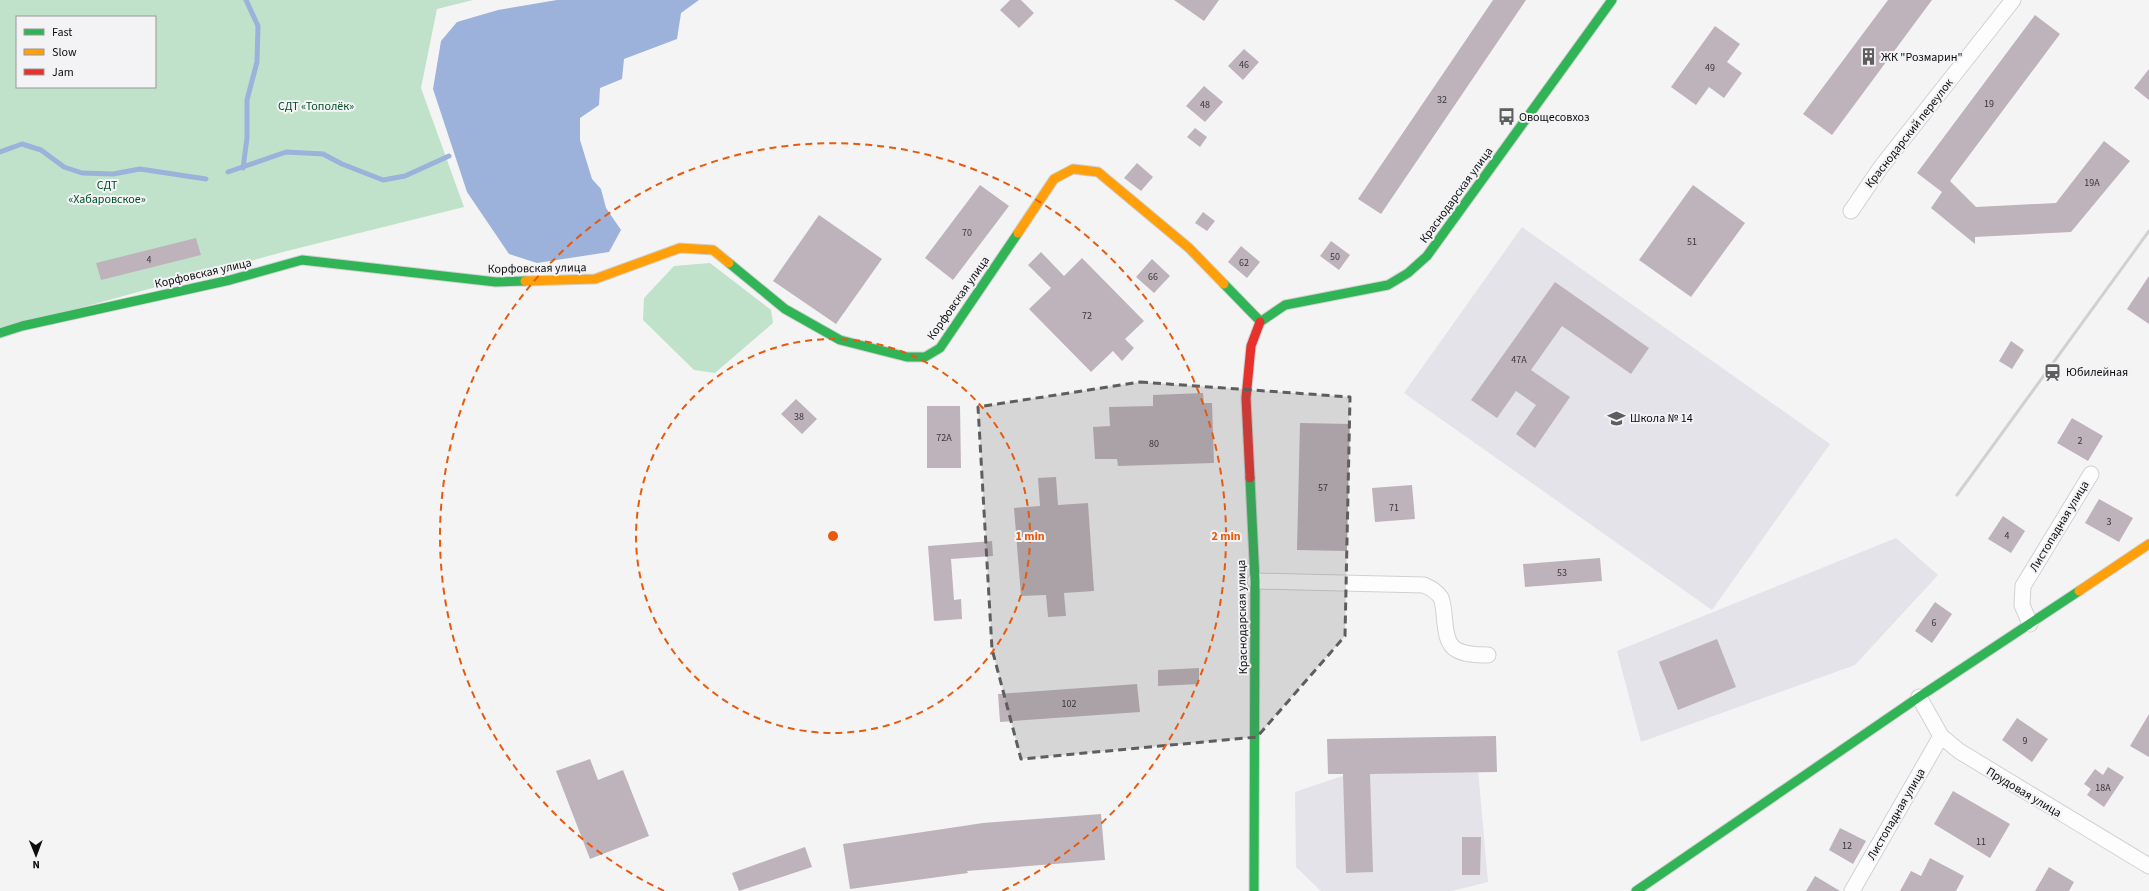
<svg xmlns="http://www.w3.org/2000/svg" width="2149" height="891" font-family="'Source Sans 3',sans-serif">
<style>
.built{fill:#e3e3e9}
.green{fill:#c1e2ca;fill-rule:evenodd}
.water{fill:#9cb2da}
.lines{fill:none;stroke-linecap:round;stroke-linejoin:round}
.stream{stroke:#9cb2da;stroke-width:5}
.building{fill:#bfb3bb}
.street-casing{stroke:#d1d1d2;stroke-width:17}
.fast-casing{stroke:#d1d1d2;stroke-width:11}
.slow-casing{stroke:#d1d1d2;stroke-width:11}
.jam-casing{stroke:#d1d1d2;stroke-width:11}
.street{stroke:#fdfdfe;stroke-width:15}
.fast{stroke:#30b455;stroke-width:9}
.slow{stroke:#ff9f0a;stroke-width:9}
.jam{stroke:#e5322d;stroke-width:9}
.rail{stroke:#d1d1d2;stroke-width:3}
.marked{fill:#5e5e5f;fill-opacity:0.2;stroke:#5e5e5f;stroke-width:3;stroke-dasharray:8 5;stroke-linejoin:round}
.ring{fill:none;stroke:#e8590c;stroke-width:2;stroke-dasharray:7 5}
.labels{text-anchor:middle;stroke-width:4;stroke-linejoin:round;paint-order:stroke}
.number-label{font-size:10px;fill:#3a3639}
.poi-label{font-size:12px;fill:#0d0d0e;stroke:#f3f3f6;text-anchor:start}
.park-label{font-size:12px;fill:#015026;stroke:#f3f3f6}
.street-label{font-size:12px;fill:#0d0d0e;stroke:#f3f3f6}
.centre{fill:#e8590c;stroke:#f3f3f6;stroke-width:2}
.ring-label{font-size:12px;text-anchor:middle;font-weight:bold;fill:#e8590c;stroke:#f3f3f6;stroke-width:4;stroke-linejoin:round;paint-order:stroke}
</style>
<rect width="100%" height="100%" fill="#f4f4f5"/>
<path class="built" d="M 1522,227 L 1830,444 L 1712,610 L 1404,393 Z
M 1896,538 L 1938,575 L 1855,665 L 1641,742 L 1617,651 Z
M 1425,748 L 1476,748 L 1488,882 L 1452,891 L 1321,891 L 1296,867 L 1295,792 Z"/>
<path class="green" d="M 0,0 L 473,0 L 437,9 L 421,88 L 464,207 L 283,252 L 0,330 ZM 17,17 L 155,17 L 155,87 L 17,87 Z
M 710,263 L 771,310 L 773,323 L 715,373 L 694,370 L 643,320 L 644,298 L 674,266 Z"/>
<path class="water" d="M 557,0 L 699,0 L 681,13 L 677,39 L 624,59 L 622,79 L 600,88 L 599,105 L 580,118 L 580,140 L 592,179 L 601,189 L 606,208 L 621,230 L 609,252 L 537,263 L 509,254 L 467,192 L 433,89 L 441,41 L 457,22 L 498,10 Z"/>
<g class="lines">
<path class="stream" d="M 0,152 L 22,144 L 41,150 L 64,167 L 82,173 L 113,174 L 140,169 L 206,179
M 243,168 L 247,138 L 247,100 L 257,62 L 258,26 L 246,0
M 228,172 L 286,152 L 323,154 L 342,164 L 383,180 L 405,176 L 449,156"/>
</g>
<path class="building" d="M 1010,0 L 1021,0 L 1034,13 L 1019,28 L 1000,10 Z
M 1174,0 L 1219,0 L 1204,21 Z
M 1493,0 L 1526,0 L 1381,214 L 1358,199 Z
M 1888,0 L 1932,0 L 1832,135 L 1803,114 Z
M 2035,15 L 2060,34 L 1950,181 L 1976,207 L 2056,203 L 2104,141 L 2130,161 L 2071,232 L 1975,237 L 1975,244 L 1931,208 L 1942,192 L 1917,173 Z
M 1715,26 L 1740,44 L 1727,62 L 1742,73 L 1724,98 L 1709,87 L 1696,105 L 1671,87 Z
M 1244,49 L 1259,62 L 1243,80 L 1228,66 Z
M 2149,69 L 2149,100 L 2134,88 Z
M 1204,86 L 1223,102 L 1205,122 L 1186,106 Z
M 1195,128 L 1207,137 L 1200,147 L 1187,137 Z
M 1137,163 L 1153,177 L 1141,191 L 1124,178 Z
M 980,185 L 1009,206 L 953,280 L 925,258 Z
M 1693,185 L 1745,223 L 1691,297 L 1639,260 Z
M 1203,212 L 1215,221 L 1207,231 L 1195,223 Z
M 819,215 L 882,259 L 836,324 L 773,281 Z
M 196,238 L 201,255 L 101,280 L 96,263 Z
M 1331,241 L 1350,255 L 1339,270 L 1320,256 Z
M 1241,246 L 1260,262 L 1247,278 L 1228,262 Z
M 1041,252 L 1064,276 L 1082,258 L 1144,321 L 1125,339 L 1134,348 L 1122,361 L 1113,351 L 1091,372 L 1029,309 L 1051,288 L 1028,265 Z
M 1152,259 L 1170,276 L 1154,293 L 1136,277 Z
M 2149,276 L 2149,324 L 2127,309 Z
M 1555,282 L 1649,348 L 1631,374 L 1562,326 L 1531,370 L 1570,397 L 1535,448 L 1516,434 L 1536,405 L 1516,391 L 1497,418 L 1471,400 Z
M 2011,341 L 2024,350 L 2012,369 L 1999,361 Z
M 1203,393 L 1204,403 L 1212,403 L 1214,463 L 1118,466 L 1117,459 L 1095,459 L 1093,427 L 1110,426 L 1109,407 L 1153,406 L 1153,395 Z
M 796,399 L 817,419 L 802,434 L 781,414 Z
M 927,406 L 960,406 L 961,468 L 927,468 Z
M 2072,418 L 2103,436 L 2088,461 L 2057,443 Z
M 1300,423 L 1350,424 L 1347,551 L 1297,550 Z
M 1056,477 L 1058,505 L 1088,503 L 1094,591 L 1064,593 L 1066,616 L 1048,617 L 1046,595 L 1021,596 L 1014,508 L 1040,506 L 1038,478 Z
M 1412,485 L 1415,519 L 1375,522 L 1372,488 Z
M 2099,499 L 2133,518 L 2119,542 L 2085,523 Z
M 2003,516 L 2025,531 L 2011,553 L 1988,539 Z
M 992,541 L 993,556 L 951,559 L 954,600 L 961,599 L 962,619 L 934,621 L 928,546 Z
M 1600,558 L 1602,581 L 1525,587 L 1523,564 Z
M 1935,602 L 1952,614 L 1932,643 L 1915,631 Z
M 1717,639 L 1736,687 L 1678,710 L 1659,662 Z
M 1199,668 L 1199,684 L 1158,686 L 1158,670 Z
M 1137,684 L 1140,712 L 1000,722 L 998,694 Z
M 2149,714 L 2149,757 L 2130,746 Z
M 2017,718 L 2048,739 L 2032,762 L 2002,740 Z
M 1496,736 L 1497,772 L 1370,774 L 1373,872 L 1346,873 L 1343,774 L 1328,774 L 1327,739 Z
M 590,759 L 598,780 L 623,770 L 649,836 L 590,859 L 556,771 Z
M 2108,767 L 2124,777 L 2104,807 L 2087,795 L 2091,789 L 2084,784 L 2095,769 L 2103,775 Z
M 1953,791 L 2010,824 L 1990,858 L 1934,824 Z
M 1101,814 L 1105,860 L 967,871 L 968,873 L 850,889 L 843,844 L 983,823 Z
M 1840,828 L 1866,841 L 1853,864 L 1829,850 Z
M 1462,837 L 1481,837 L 1480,875 L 1462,875 Z
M 805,847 L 812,867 L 739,891 L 732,873 Z
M 1930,858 L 1964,876 L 1956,891 L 1900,891 L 1911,871 L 1921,876 Z
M 2049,867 L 2074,882 L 2069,891 L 2035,891 Z
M 1815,876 L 1840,891 L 1806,891 Z"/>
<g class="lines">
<defs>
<path id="street" d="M 1851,211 L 1881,167 L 2013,0
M 1255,581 L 1424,585 C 1430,588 1437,591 1441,598 C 1447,612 1441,642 1457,650 C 1466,655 1478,655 1488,655
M 2030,624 L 2022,605 L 2023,586 L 2091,474
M 1919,697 L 1941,736 L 1959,751 L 2149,866
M 1852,891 L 1941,736"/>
<path id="fast" d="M 729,263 L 785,309 L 840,340 L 907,357 L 925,357 L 940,348 L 1018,233
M 1224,284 L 1260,321
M 1260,322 L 1285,305 L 1388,285 L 1408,273 L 1427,256 L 1612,0
M 0,333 L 22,326 L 230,280 L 302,260 L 496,282 L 525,281
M 1250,478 L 1255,581 L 1254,891
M 1636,891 L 1919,697 L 2079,591"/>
<path id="slow" d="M 1018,233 L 1054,179 L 1073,169 L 1098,172 L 1189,248 L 1224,284
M 525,281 L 595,279 L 680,248 L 713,250 L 729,263
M 2079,591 L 2149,544"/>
<path id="jam" d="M 1250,478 L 1246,398 L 1251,346 L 1260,322"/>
</defs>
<use href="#street" class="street-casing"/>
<use href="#fast" class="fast-casing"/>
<use href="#slow" class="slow-casing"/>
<use href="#jam" class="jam-casing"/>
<use href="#street" class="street"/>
<use href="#fast" class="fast"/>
<use href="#slow" class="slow"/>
<use href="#jam" class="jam"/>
<path class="rail" d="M 1957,495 L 2149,231"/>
</g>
<path class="marked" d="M 1140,382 L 1350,397 L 1345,636 L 1257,737 L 1021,759 L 992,649 L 978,407 Z"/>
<g class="ring">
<circle cx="833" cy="536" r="197"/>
<path d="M664 891A393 393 0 1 1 1002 891"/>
</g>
<defs>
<symbol id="building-bare" viewBox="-9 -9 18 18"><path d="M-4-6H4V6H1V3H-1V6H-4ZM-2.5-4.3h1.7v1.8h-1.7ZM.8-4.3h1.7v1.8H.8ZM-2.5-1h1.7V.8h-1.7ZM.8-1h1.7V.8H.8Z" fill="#5e5e5f" stroke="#f3f3f6" stroke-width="2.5" paint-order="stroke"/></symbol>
<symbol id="bus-bare" viewBox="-9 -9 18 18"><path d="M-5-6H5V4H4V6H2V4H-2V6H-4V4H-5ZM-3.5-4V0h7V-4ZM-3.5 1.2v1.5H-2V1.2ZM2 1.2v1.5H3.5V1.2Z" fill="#5e5e5f" stroke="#f3f3f6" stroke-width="2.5" paint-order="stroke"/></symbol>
<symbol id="station-bare" viewBox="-9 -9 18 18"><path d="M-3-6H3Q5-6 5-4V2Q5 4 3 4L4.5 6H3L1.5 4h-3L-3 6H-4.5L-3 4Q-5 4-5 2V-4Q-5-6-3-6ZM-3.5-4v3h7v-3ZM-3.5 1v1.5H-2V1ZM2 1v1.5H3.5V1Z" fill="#5e5e5f" stroke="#f3f3f6" stroke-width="2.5" paint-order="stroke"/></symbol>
<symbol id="school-bare" viewBox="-9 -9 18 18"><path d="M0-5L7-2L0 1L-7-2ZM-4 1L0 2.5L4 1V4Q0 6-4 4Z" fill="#5e5e5f" stroke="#f3f3f6" stroke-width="2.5" paint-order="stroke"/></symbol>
</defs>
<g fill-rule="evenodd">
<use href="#building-bare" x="1856" y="44" width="25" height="25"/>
<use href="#bus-bare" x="1494" y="104" width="25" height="25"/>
<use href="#station-bare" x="2040" y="360" width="25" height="25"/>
<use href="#school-bare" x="1604" y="406" width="25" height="25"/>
</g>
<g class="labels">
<g class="number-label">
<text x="1244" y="68">46</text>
<text x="1710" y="71">49</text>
<text x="1442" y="103">32</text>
<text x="1989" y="107">19</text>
<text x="1205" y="108">48</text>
<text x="2092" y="186">19А</text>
<text x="967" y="236">70</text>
<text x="1692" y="245">51</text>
<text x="1335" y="260">50</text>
<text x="149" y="263">4</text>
<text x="1244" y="266">62</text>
<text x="1153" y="280">66</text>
<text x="1087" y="319">72</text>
<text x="1519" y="363">47А</text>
<text x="799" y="420">38</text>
<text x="944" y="441">72А</text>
<text x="2080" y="444">2</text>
<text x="1154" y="447">80</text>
<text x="1323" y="491">57</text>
<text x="1394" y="511">71</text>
<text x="2109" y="525">3</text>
<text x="2007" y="539">4</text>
<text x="1562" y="576">53</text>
<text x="1934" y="626">6</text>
<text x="1069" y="707">102</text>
<text x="2025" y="744">9</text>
<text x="2103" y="791">18А</text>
<text x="1981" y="845">11</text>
<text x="1847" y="849">12</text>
</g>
<g class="poi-label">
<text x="1881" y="61">ЖК "Розмарин"</text>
<text x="1519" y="121">Овощесовхоз</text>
<text x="2066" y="376">Юбилейная</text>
<text x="1630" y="422">Школа № 14</text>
</g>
<g class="park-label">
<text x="316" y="110">СДТ «Тополёк»</text>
<text x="107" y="189">СДТ<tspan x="107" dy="14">«Хабаровское»</tspan></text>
</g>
<g class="street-label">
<text transform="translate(1909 133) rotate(-52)" y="4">Краснодарский переулок</text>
<text transform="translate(1456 195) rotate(-54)" y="4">Краснодарская улица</text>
<text transform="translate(537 268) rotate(-1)" y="4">Корфовская улица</text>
<text transform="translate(203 273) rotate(-13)" y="4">Корфовская улица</text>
<text transform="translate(958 298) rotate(-55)" y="4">Корфовская улица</text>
<text transform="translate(2059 526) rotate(-59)" y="4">Листопадная улица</text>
<text transform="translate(1242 617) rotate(-91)" y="4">Краснодарская улица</text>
<text transform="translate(2024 792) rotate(31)" y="4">Прудовая улица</text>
<text transform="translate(1896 814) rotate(-60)" y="4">Листопадная улица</text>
</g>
</g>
<circle cx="833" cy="536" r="6" class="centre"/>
<g class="ring-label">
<text x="1030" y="540">1 min</text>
<text x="1226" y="540">2 min</text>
</g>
<rect x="16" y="16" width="140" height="72" fill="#f3f3f6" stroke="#979799"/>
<rect x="24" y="29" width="20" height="6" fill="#30b455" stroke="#979799"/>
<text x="52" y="36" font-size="12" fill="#0d0d0e">Fast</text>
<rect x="24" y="49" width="20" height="6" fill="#ff9f0a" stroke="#979799"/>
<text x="52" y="56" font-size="12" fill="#0d0d0e">Slow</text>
<rect x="24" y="69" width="20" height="6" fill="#e5322d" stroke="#979799"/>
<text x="52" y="76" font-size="12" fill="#0d0d0e">Jam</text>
<g transform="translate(36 855) rotate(179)" stroke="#f3f3f6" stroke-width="3" paint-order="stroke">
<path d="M0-3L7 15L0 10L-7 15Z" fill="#0d0d0e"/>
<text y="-6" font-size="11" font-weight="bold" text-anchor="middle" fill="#0d0d0e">N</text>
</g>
</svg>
